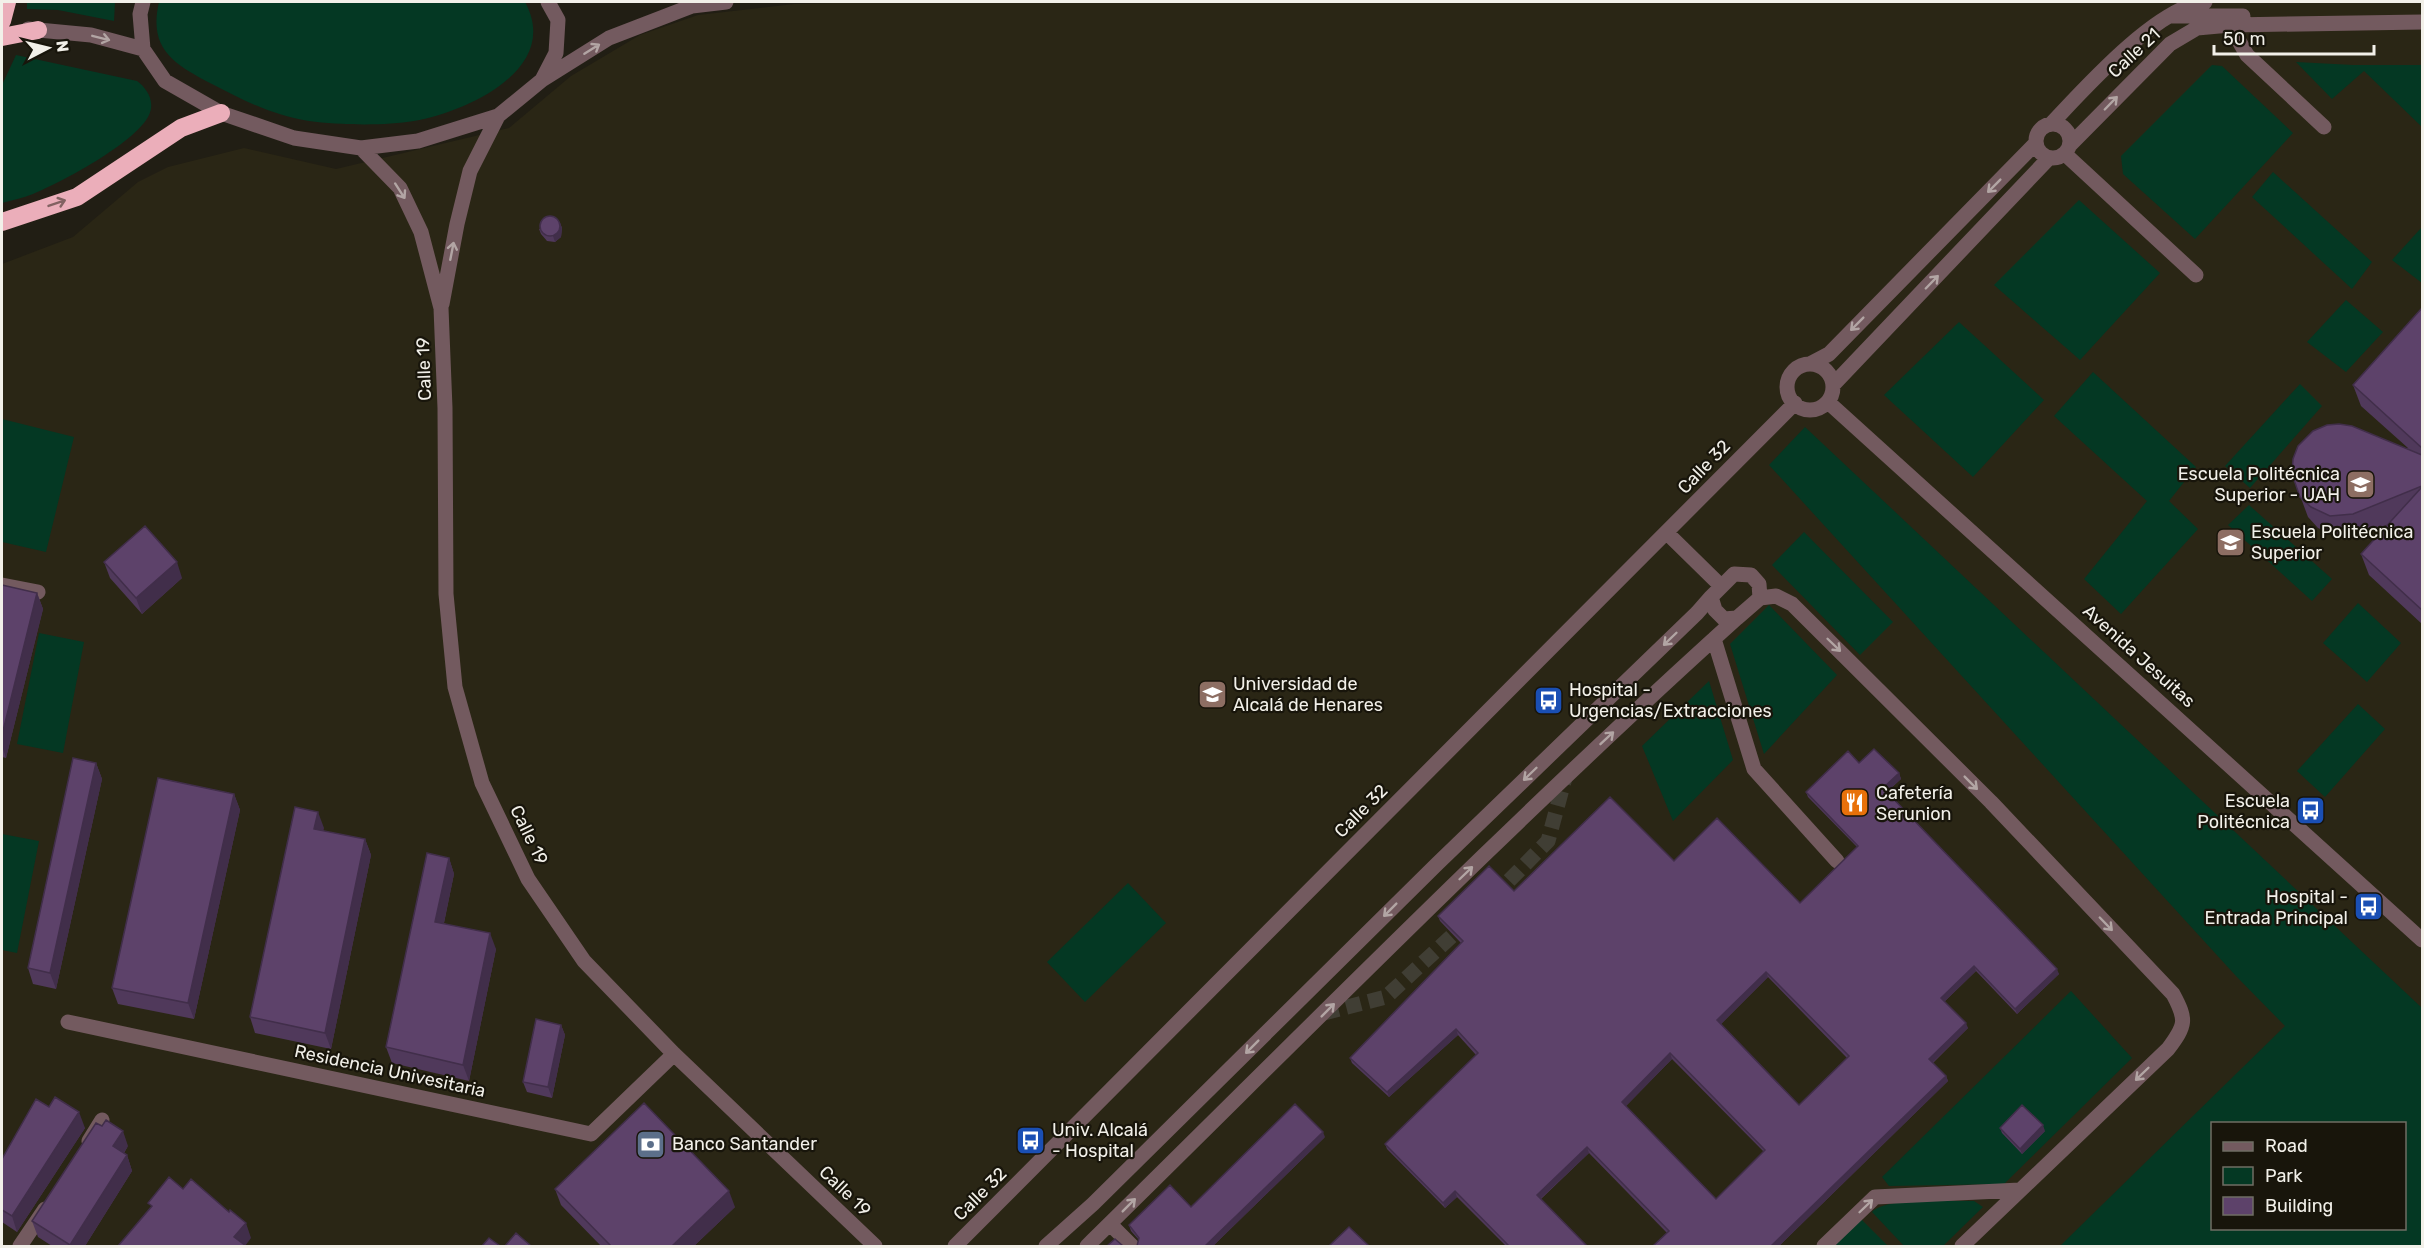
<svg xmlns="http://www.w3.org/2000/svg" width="2424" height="1248" font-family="Rubik,sans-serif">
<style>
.built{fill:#2a2615;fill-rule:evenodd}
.green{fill:#043823;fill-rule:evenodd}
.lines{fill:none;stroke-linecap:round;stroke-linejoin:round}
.minor-tunnel{stroke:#403e34;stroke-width:15;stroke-dasharray:15 8;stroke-linecap:butt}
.minor{stroke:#735a5f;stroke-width:15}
.highway{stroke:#ebaeba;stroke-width:18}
.wall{fill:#50395b;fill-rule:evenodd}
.shaded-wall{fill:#412e4a}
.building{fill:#5d426a;stroke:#412e4a;stroke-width:1.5;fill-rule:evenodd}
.oneway{stroke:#b2a5a4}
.oneway2{stroke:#826262}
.labels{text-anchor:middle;stroke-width:4.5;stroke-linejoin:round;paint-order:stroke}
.street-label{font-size:18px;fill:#f2f0e9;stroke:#18150b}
.poi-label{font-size:18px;fill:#f2f0e9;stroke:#18150b;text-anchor:start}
</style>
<rect width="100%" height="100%" fill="#211e14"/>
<path class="built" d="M 873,2 L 2422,2 L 2422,1246 L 2,1246 L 2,264 L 73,237 L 138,182 L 168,167 L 244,148 L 336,169 L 509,128 L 571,76 L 640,35 L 698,15 L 794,4 ZM 2212,1124 L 2404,1124 L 2404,1228 L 2212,1228 Z"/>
<path class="green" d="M 27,2 L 115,2 L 114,21 L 58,10 L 27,9 Z
M 159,2 L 525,2 C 562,69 466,112 414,121 C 385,126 338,125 309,121 C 275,116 242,100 212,84 C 174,64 148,49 159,2 Z
M 16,55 L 137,81 C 148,89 156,103 148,117 C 133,144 62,182 33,194 C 23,198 12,200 2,203 L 2,85 Z
M 2296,62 L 2353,65 L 2422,65 L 2422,127 L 2364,71 L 2332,99 Z
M 2212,65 L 2222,66 L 2293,133 L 2195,239 L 2123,174 L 2121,156 Z
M 2273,172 L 2372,262 L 2352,289 L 2252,197 Z
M 2079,200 L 2160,273 L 2080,360 L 1994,285 Z
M 2422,227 L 2422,283 L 2392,260 Z
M 2346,300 L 2383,332 L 2346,372 L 2307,342 Z
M 1959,322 L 2044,400 L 1973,477 L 1884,395 Z
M 2093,372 L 2196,467 L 2169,501 L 2198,529 L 2121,614 L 2084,579 L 2147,501 L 2054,416 Z
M 2300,384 L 2322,406 L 2250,488 L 2225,466 Z
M 2,419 L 74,437 L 46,552 L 2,542 Z
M 1805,427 L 2422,1008 L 2422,1246 L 2060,1246 L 2285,1026 L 2236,976 L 1769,465 ZM 2212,1124 L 2404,1124 L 2404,1228 L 2212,1228 Z
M 2249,505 L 2332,579 L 2312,601 L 2228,525 Z
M 1804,532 L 1893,622 L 1860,655 L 1772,565 Z
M 2358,603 L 2401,643 L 2367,682 L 2323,643 Z
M 1769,605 L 1837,675 L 1764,754 L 1730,644 Z
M 39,633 L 84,642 L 63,753 L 17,744 Z
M 1709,681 L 1733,760 L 1673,821 L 1642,746 Z
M 2358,704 L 2385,729 L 2325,797 L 2297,771 Z
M 2,834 L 39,841 L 17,953 L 2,950 Z
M 1128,883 L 1166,923 L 1085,1002 L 1047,962 Z
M 2071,991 L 2132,1058 L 2004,1184 L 1889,1186 L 1882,1177 Z
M 1974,1201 L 1983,1207 L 1943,1246 L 1904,1246 L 1872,1212 C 1887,1196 1952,1202 1974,1201 Z
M 1861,1219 L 1888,1246 L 1832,1246 Z"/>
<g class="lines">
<path class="minor-tunnel" d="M 1493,897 L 1548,841 L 1565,778
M 1324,1013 L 1386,997 L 1467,922"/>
<path class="minor" d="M 143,2 L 140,14 L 143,49 L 165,81 L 221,113 L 294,138 L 361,148 L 418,141 L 498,116 L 542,80 L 556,53 L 558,20 L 548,2
M 2169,16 L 2243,16
M 2230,25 L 2247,55 L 2324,127
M 28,29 L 91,35 L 143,49
M 542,80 L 609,38 L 692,6 L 726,2
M2036 141a17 17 0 1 1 34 0a17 17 0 1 1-34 0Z
M 2051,124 C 2085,88 2157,7 2205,2
M 2070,145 L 2170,44 L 2197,28 L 2230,25 L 2422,22
M 361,148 L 400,188 L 421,232 L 441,308 L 445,408 L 446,594 L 455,687 L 482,783 L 528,879 L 584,961 L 674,1054 L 875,1246
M 2065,154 L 2196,275
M 442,304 L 457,224 L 470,171 L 498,116
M 1810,364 L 1829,354 L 2035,144
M1787 387a23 23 0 1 1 46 0a23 23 0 1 1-46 0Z
M 1833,385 L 2049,158
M 1828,402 L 2422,940
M 1667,533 L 1721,586
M 1734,574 L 1751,575 L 1759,584 L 1760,598 L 1737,618 L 1724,619 L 1715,610 L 1711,597 Z
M 2,585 L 38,592
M 1760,598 L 1776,596 L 1792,604 L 1991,802 L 2173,994 C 2187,1020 2186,1025 2168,1049 L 1962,1246
M 1714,639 L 1754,769 L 1837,861
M 68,1022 L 591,1134 L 674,1054
M 89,1141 L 102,1120
M 1110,1224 L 1132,1246
M 20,1246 L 45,1209
M 955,1246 L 1795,403
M 1046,1246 L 1093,1204 L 1437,864 L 1697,613 L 1711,597
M 1087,1246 C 1302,1035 1513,820 1737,618
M 1824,1246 L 1875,1197 L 2020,1190"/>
<path class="highway" d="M 2,21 L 7,2
M 2,37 L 38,30
M 2,222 L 77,197 L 181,128 L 221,113"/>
</g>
<path class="wall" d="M 560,223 L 562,228 L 561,237 L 555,242 L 547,241 L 541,234 L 539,229 Z
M 2422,308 L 2422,624 L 2369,575 L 2361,554 L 2389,524 L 2361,535 L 2338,537 L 2318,528 L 2308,517 L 2292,474 L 2408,448 L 2361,406 L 2353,385 Z
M 104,562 L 182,578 L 142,614 L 110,578 Z
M 2,585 L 37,593 L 43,609 L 6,758 L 2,757 Z
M 96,763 L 102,779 L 56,989 L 33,984 L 28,968 Z
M 1859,763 L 1899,773 L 1901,779 L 1887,792 L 2059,974 L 2017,1014 L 1976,971 L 1944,1002 L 1968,1028 L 1933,1063 L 1946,1076 L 1948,1081 L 1779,1246 L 1653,1246 L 1667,1233 L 1589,1153 L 1541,1199 L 1587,1246 L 1506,1246 L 1457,1197 L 1445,1208 L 1387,1149 L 1385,1144 L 1476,1055 L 1458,1035 L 1389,1097 L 1352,1063 L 1350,1058 L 1461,943 L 1440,921 L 1438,916 L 1514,891 L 1674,861 L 1800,903 L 1857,847 L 1808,797 L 1806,792 ZM 1768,977 L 1847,1058 L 1799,1105 L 1721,1024 ZM 1672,1059 L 1764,1152 L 1716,1199 L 1626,1106 Z
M 234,794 L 240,810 L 194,1019 L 118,1004 L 112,988 Z
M 324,828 L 323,831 L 365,839 L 371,855 L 331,1049 L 255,1033 L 250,1017 Z
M 449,858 L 454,874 L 444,923 L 496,949 L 469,1081 L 392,1063 L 386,1047 Z
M 561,1025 L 565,1035 L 552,1098 L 527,1092 L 523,1082 Z
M 49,1107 L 85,1128 L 17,1232 L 2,1222 L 2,1159 Z
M 2000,1128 L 2045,1131 L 2022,1154 L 2002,1133 Z
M 1325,1137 L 1213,1246 L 1137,1246 L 1139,1240 L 1131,1231 L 1129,1225 L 1191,1207 Z
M 128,1146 L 124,1153 L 127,1155 L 132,1171 L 85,1246 L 52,1246 L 38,1237 L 32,1221 Z
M 555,1189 L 735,1207 L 694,1246 L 601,1246 L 561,1205 Z"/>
<path class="shaded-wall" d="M 560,223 L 562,228 L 561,237 L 555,242 L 553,236 Z
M 177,562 L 182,578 L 142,614 L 136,598 Z
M 37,593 L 43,609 L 6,758 L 2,746 L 2,735 Z
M 96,763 L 102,779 L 56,989 L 50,973 Z
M 1899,773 L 1901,779 L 1885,793 L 1883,788 Z
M 234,794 L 240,810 L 194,1019 L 188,1003 Z
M 318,812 L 324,828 L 320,845 L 314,829 Z
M 365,839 L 371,855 L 331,1049 L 325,1033 Z
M 449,858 L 454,874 L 441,937 L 435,922 Z
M 490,933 L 496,949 L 469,1081 L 463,1065 Z
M 1974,966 L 1976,971 L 1943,1003 L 1941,998 Z
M 2057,969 L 2059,974 L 2017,1014 L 2015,1009 Z
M 1766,972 L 1768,977 L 1719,1026 L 1717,1020 Z
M 1966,1023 L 1968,1028 L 1931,1064 L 1929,1059 Z
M 561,1025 L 565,1035 L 552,1098 L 548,1087 Z
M 1456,1029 L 1458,1035 L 1389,1097 L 1387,1092 Z
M 1670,1053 L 1672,1059 L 1624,1108 L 1622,1102 Z
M 1946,1076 L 1948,1081 L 1779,1246 L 1771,1246 Z
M 79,1112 L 85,1128 L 17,1232 L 12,1216 Z
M 2043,1125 L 2045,1131 L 2022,1154 L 2020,1149 Z
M 123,1131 L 128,1146 L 118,1162 L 113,1146 Z
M 1323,1132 L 1325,1137 L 1213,1246 L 1205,1246 Z
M 1587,1147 L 1589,1153 L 1539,1200 L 1537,1195 Z
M 127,1155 L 132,1171 L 85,1246 L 70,1246 L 70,1245 Z
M 729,1191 L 735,1207 L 694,1246 L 672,1246 Z
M 1455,1191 L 1457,1197 L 1445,1208 L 1443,1203 Z
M 246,1223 L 251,1238 L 245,1246 L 234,1237 Z"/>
<path class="building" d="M540 226a10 10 0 1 1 20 0a10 10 0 1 1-20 0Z
M 2422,308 L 2422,448 L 2353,385 Z
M 2339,424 L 2352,426 L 2422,455 L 2422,486 L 2353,514 L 2330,516 L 2311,507 L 2300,497 L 2292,474 L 2293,459 L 2298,446 L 2313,431 L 2327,425 Z
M 2422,487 L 2422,610 L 2361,554 Z
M 145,526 L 177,562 L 136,598 L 104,562 Z
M 2,585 L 37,593 L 2,735 Z
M 1874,749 L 1899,773 L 1883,788 L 2057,969 L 2015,1009 L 1974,966 L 1941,998 L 1966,1023 L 1929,1059 L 1946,1076 L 1771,1246 L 1653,1246 L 1669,1231 L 1587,1147 L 1537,1195 L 1587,1246 L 1509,1246 L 1455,1191 L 1443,1203 L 1385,1144 L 1478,1053 L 1456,1029 L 1387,1092 L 1350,1058 L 1463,941 L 1438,916 L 1489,866 L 1514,891 L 1610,797 L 1674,861 L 1717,818 L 1800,903 L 1858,846 L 1806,792 L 1848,751 L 1859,763 ZM 1766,972 L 1849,1056 L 1799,1105 L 1717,1020 ZM 1670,1053 L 1765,1150 L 1716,1199 L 1622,1102 Z
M 73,758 L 96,763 L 50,973 L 28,968 Z
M 158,778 L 234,794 L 188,1003 L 112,988 Z
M 295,807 L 318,812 L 314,829 L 365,839 L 325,1033 L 250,1017 Z
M 427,853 L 449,858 L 435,922 L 490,933 L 463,1065 L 386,1047 Z
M 536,1019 L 561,1025 L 548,1087 L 523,1082 Z
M 55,1097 L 79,1112 L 12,1216 L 2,1210 L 2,1159 L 36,1099 L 49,1107 Z
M 644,1103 L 729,1191 L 672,1246 L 611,1246 L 555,1189 Z
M 1295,1104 L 1323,1132 L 1205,1246 L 1137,1246 L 1139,1238 L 1129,1225 L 1170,1185 L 1191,1207 Z
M 2022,1105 L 2043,1125 L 2020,1149 L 2000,1128 Z
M 106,1120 L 123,1131 L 113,1146 L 127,1155 L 70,1245 L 32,1221 L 96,1123 L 102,1126 Z
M 169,1177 L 183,1189 L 191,1179 L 229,1212 L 230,1210 L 246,1223 L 234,1237 L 246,1246 L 118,1246 L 152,1206 L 148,1203 Z
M 1349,1227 L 1369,1246 L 1329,1246 Z
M 516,1233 L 531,1246 L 505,1246 Z
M 489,1238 L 500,1246 L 482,1246 Z
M 1115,1239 L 1123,1246 L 1107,1246 Z"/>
<defs><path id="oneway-shaft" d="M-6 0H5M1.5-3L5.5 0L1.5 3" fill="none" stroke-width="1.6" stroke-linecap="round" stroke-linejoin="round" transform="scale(1.5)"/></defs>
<g class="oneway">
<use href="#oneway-shaft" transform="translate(101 38) rotate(14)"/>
<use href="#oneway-shaft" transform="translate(592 49) rotate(-32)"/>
<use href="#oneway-shaft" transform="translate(2111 103) rotate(-46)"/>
<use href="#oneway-shaft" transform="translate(1994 186) rotate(135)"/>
<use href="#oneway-shaft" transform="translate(400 191) rotate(57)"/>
<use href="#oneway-shaft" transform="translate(452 251) rotate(-79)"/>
<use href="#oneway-shaft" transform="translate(1932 282) rotate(-46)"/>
<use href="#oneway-shaft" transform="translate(1857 324) rotate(135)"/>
<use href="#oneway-shaft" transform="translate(1670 639) rotate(136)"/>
<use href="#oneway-shaft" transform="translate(1834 645) rotate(44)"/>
<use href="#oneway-shaft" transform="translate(1607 738) rotate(-43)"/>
<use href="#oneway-shaft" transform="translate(1530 774) rotate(136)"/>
<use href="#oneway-shaft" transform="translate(1971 783) rotate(45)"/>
<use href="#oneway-shaft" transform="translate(1466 873) rotate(-44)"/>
<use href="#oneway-shaft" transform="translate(1390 910) rotate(135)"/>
<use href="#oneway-shaft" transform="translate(2106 924) rotate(46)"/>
<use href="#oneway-shaft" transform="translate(1328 1010) rotate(-45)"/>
<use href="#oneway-shaft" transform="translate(1252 1047) rotate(135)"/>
<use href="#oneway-shaft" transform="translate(2142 1074) rotate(136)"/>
<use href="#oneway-shaft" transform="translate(1129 1205) rotate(-45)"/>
<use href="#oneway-shaft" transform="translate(1866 1206) rotate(-44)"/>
</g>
<use class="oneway2" href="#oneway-shaft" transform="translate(57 203) rotate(-19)"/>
<defs>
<symbol id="university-square" viewBox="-11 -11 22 22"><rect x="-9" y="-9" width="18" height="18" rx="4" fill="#8d6e63" stroke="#18150b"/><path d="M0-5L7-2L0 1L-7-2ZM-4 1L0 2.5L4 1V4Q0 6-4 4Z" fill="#fff"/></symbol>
<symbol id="bus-square" viewBox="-11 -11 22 22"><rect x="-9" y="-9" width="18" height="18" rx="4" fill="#1a4fb4" stroke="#18150b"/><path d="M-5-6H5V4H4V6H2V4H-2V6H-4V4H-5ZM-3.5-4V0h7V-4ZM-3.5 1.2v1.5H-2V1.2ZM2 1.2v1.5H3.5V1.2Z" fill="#fff"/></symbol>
<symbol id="restaurant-square" viewBox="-11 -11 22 22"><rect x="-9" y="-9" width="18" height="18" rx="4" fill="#e8710a" stroke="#18150b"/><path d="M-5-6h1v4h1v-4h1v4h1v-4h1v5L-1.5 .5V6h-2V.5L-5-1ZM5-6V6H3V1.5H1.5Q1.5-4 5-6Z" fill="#fff"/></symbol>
<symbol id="bank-square" viewBox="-11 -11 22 22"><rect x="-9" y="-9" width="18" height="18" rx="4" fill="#5c6f8a" stroke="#18150b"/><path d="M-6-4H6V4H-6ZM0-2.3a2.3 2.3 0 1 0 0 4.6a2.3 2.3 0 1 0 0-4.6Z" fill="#fff"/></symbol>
</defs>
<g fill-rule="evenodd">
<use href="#university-square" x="2344" y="468" width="33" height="33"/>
<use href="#university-square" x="2214" y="526" width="33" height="33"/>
<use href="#university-square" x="1196" y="678" width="33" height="33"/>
<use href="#bus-square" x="1532" y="684" width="33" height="33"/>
<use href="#restaurant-square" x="1838" y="786" width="33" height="33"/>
<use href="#bus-square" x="2294" y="794" width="33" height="33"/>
<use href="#bus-square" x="2352" y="890" width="33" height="33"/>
<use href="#bus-square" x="1014" y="1124" width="33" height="33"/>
<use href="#bank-square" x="634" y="1128" width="33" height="33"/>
</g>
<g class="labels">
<g class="street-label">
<text transform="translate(2134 53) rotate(-43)" y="6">Calle 21</text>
<text transform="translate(424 369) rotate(-92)" y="6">Calle 19</text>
<text transform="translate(1704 467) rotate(-46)" y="6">Calle 32</text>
<text transform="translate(2139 656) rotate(42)" y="6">Avenida Jesuitas</text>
<text transform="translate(1361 811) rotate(-45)" y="6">Calle 32</text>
<text transform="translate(529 835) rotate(64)" y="6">Calle 19</text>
<text transform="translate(390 1071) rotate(12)" y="6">Residencia Univesitaria</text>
<text transform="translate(845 1191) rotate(44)" y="6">Calle 19</text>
<text transform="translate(980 1194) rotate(-45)" y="6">Calle 32</text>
</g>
<g class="poi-label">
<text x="2340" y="480" text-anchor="end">Escuela Politécnica<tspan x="2340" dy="21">Superior - UAH</tspan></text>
<text x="2251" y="538">Escuela Politécnica<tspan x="2251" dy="21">Superior</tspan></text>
<text x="1233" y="690">Universidad de<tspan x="1233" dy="21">Alcalá de Henares</tspan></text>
<text x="1569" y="696">Hospital -<tspan x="1569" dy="21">Urgencias/Extracciones</tspan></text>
<text x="1876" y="799">Cafetería<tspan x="1876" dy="21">Serunion</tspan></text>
<text x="2290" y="807" text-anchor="end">Escuela<tspan x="2290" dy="21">Politécnica</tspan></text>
<text x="2348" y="903" text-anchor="end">Hospital -<tspan x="2348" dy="21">Entrada Principal</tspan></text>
<text x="1052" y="1136">Univ. Alcalá<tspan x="1052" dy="21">- Hospital</tspan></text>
<text x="672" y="1150">Banco Santander</text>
</g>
</g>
<rect width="2424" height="1248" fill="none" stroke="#f2f0e9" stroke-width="6"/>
<rect x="2211" y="1122" width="195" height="108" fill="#18150b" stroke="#6f6d64" stroke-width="1.5"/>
<rect x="2223" y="1142" width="30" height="9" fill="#735a5f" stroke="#6f6d64" stroke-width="1.5"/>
<text x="2265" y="1152" font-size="18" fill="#f2f0e9">Road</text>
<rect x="2223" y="1167" width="30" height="18" fill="#043823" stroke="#6f6d64" stroke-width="1.5"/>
<text x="2265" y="1182" font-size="18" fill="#f2f0e9">Park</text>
<rect x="2223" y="1197" width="30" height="18" fill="#5d426a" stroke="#6f6d64" stroke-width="1.5"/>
<text x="2265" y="1212" font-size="18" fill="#f2f0e9">Building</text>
<g transform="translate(48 48) rotate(83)" stroke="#18150b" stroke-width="4.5" paint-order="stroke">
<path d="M0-4.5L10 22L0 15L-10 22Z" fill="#f2f0e9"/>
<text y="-9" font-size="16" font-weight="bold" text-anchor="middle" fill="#f2f0e9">N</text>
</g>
<path d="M2214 45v9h160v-9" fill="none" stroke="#f2f0e9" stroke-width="3"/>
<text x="2223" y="45" font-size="18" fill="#f2f0e9" stroke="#18150b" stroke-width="4.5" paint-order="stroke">50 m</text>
</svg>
